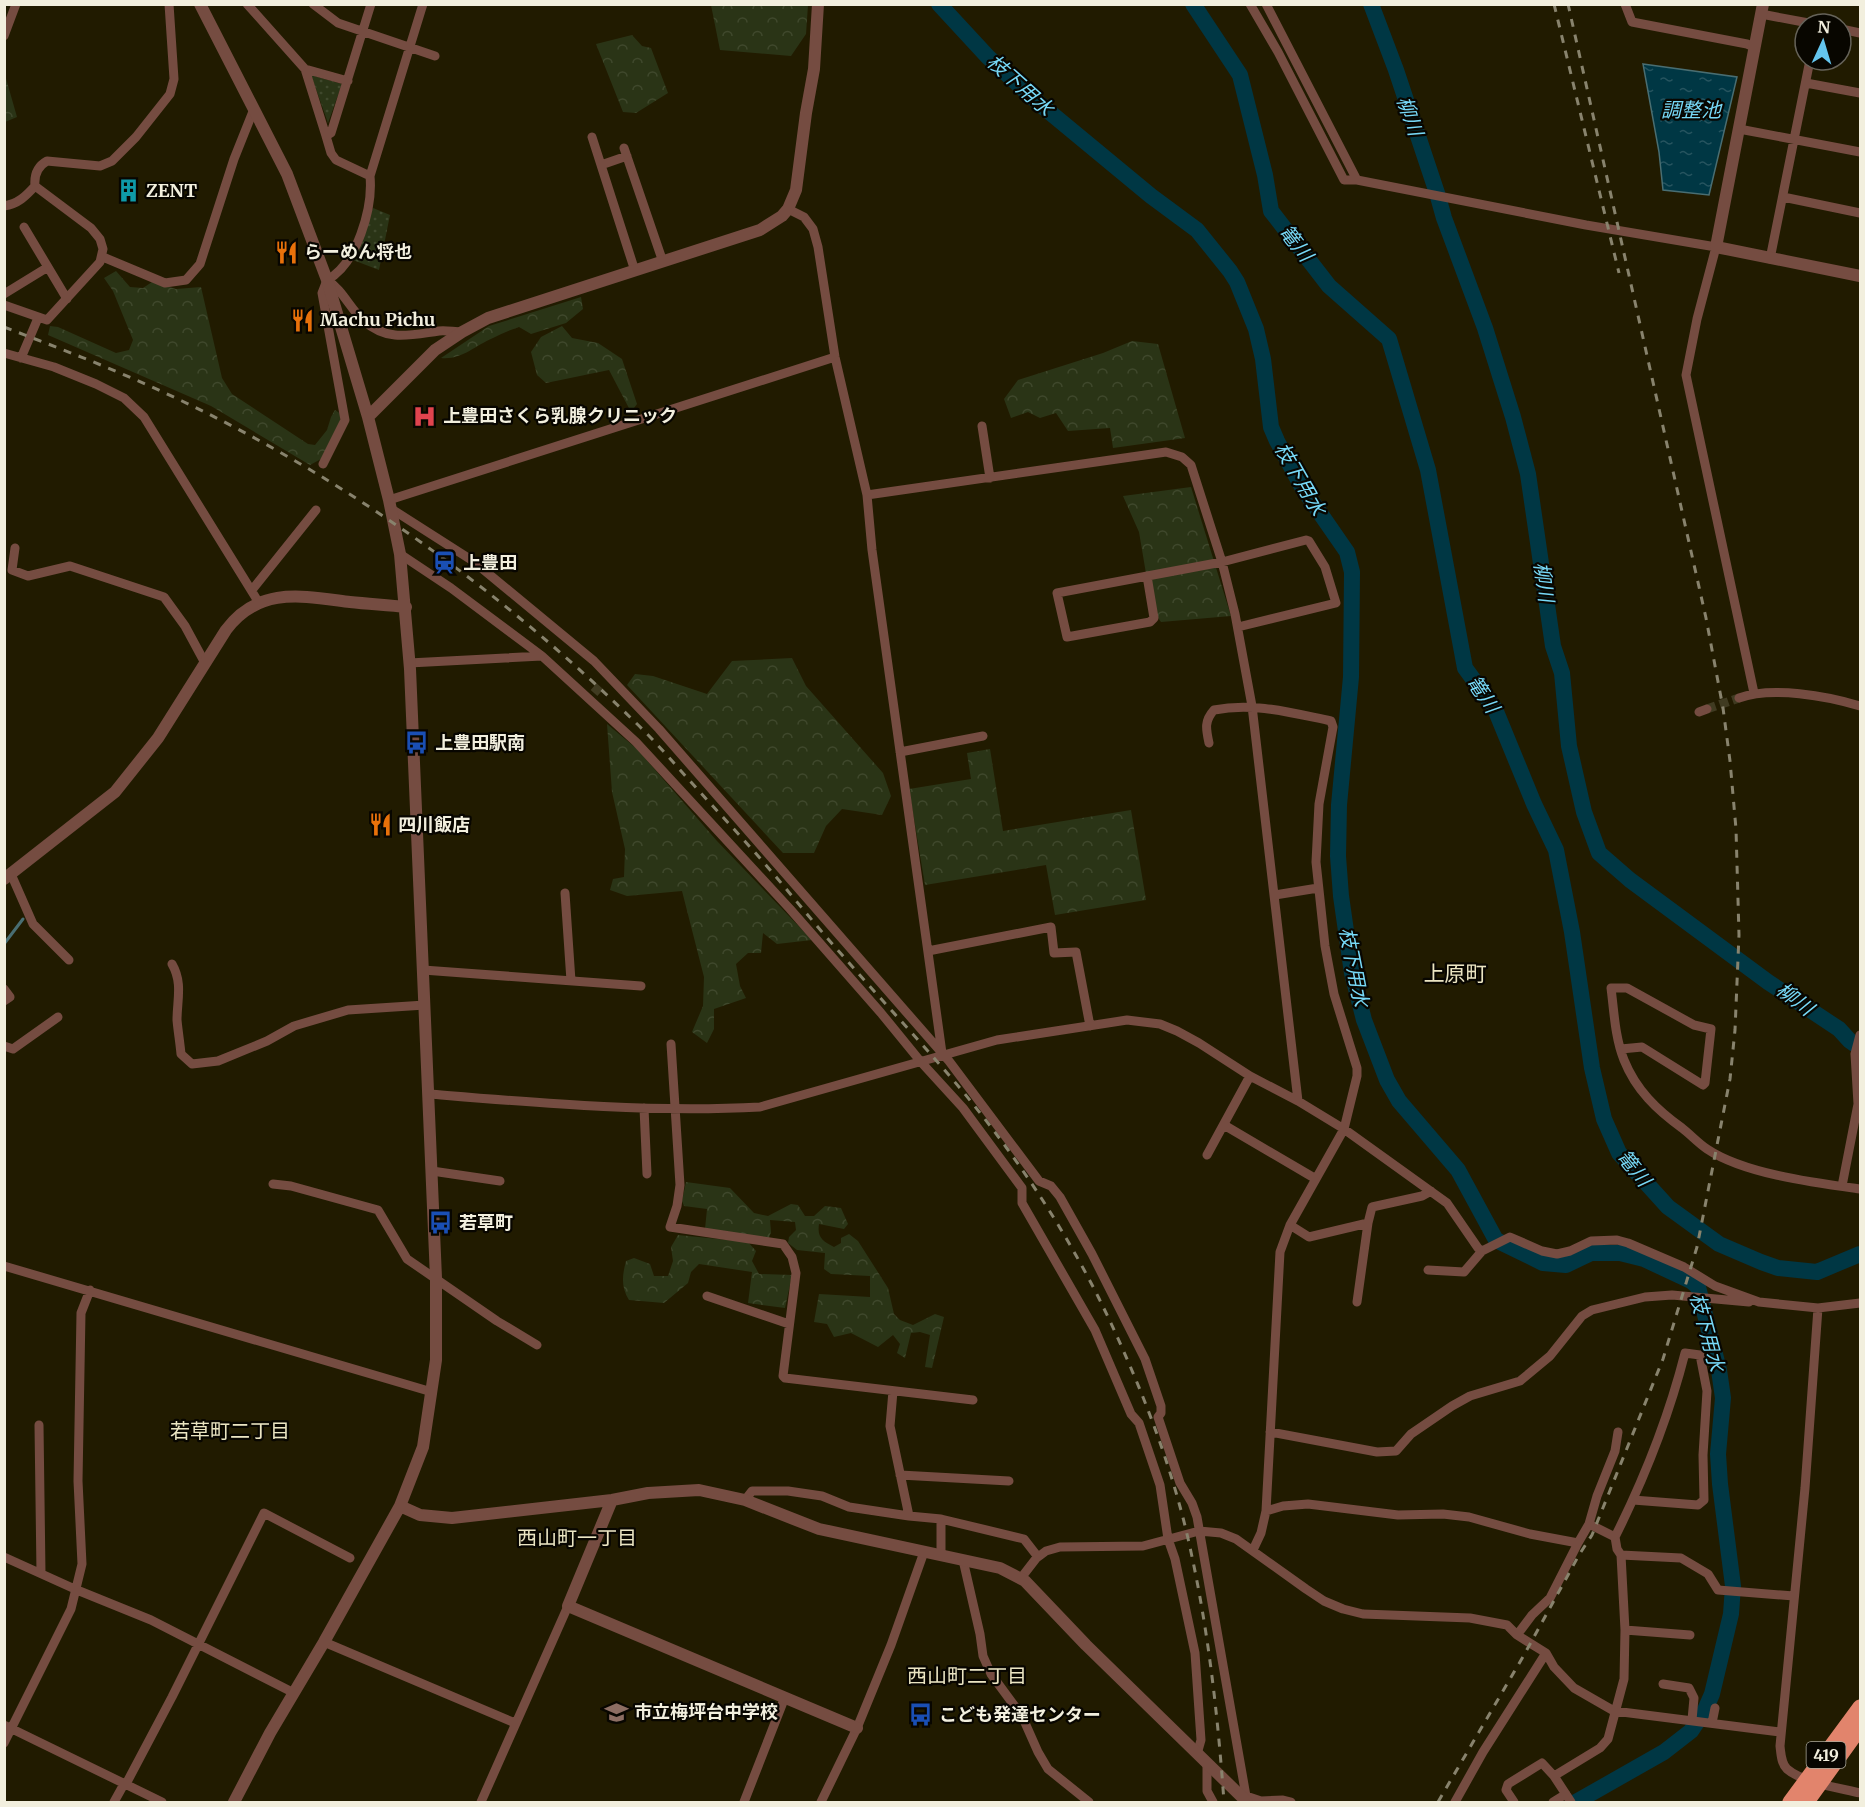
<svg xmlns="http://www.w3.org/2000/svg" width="1865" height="1807" font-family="Merriweather,'Noto Sans JP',serif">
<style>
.grass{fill:url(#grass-dots)}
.forest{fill:url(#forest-crowns)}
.water{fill:url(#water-ripples);stroke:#496e72;stroke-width:1.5}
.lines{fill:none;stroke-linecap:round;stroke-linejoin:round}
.stream{stroke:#496e72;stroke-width:3}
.river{stroke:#003744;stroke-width:16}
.minor-tunnel{stroke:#403b21;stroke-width:9;stroke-dasharray:9 4.5;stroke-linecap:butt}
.minor{stroke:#754c41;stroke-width:9}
.tertiary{stroke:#754c41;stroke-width:12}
.trunk{stroke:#e2846c;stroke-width:15}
.rail{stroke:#88836d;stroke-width:3;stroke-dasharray:8 8;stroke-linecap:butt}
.labels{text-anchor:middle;stroke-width:4.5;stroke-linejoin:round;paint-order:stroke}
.shield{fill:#080600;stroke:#aca99b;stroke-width:1.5}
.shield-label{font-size:16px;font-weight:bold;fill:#f2efde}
.poi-label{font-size:18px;font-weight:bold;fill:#f2efde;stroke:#080600;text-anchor:start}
.water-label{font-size:20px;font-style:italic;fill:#77d9f7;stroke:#080600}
.neighbourhood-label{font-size:20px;fill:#ebe5c2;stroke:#080600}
.quarter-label{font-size:21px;fill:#ebe5c2;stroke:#080600}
</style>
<defs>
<pattern id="grass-dots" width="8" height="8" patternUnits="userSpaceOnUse" patternTransform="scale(1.5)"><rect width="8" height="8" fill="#2a3416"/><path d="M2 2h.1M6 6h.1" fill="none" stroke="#3f482c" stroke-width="1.8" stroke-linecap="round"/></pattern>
<pattern id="forest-crowns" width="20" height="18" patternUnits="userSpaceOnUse" patternTransform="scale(1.5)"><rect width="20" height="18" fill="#2a3416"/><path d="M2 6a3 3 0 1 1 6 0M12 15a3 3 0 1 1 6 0" fill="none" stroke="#3f482c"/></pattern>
<pattern id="water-ripples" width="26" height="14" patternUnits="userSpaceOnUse" patternTransform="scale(1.5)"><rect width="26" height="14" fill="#003744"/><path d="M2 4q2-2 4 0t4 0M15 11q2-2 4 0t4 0" fill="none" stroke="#26545f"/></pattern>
</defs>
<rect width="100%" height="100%" fill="#211b00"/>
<path class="grass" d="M 311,75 L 342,84 L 328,123 Z
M 373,208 L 390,215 L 379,270 L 353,260 Z"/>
<path class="forest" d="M 711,5 L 808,5 L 806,34 L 791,56 L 720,50 Z
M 632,35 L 642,46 L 651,48 L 668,93 L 636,113 L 623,112 L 596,44 Z
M 5,75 L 17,117 L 5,122 L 5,126 Z
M 116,271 L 130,287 L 143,288 L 152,282 L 176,289 L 201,287 L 222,378 L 232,394 L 308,444 L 315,445 L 327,430 L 331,417 L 335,410 L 341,414 L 340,422 L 321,459 L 310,465 L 211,406 L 48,335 L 50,326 L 58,327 L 116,353 L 129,350 L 133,340 L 113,291 L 104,278 Z
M 581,297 L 583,309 L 566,323 L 531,334 L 519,327 C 510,330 501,334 493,338 C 474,346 462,360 441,358 L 489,326 Z
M 562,326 L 572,338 L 598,343 L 622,359 L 637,404 L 631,412 L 609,370 L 546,383 L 537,375 L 531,352 L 541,337 Z
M 1132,341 L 1158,344 L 1185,438 L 1113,448 L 1110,428 L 1068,431 L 1056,413 L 1040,418 L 1028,412 L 1011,418 L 1004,399 L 1018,380 L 1103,353 Z
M 1191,487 L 1231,616 L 1161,622 L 1152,609 L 1139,532 L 1123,496 Z
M 792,658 L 806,686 L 883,773 L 891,796 L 882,815 L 842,809 L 826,826 L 814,853 L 783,853 L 627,685 L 635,674 L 653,676 L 707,694 L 732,661 Z
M 607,724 L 637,749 L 717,841 L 812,940 L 777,944 L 763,933 L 761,953 L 748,953 L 736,964 L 740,986 L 746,998 L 714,1009 L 714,1029 L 707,1043 L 692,1032 L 703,1006 L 704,977 L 682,891 L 627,896 L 610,890 L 613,879 L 624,877 L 625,849 L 612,792 Z
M 990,749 L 1003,831 L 1131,810 L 1146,900 L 1055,915 L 1046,865 L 925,885 L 909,789 L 971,779 L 967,753 Z
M 686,1182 L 730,1188 L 754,1213 L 768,1216 L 791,1204 L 798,1205 L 805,1216 L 814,1216 L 825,1206 L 841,1208 L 848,1224 L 844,1229 L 819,1224 C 817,1237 822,1241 834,1247 L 841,1243 L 841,1238 L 849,1234 L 858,1241 L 888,1288 L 894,1314 L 900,1320 L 913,1325 L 935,1314 L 944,1317 L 932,1368 L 925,1367 L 930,1335 L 920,1332 L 911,1333 L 905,1358 L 897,1353 L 900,1344 L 893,1335 L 878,1347 L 851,1333 L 834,1337 L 827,1324 L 814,1322 L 819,1294 L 870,1297 L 870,1276 L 831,1274 L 824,1269 L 825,1253 L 797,1250 L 788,1243 L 789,1237 L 796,1230 L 795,1222 L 770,1220 L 771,1232 L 769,1238 L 705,1229 L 707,1209 L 684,1206 L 682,1201 Z
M 678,1235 L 748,1242 L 756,1251 L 752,1261 L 759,1274 L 792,1275 L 785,1308 L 748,1303 L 752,1272 L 699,1264 L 691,1272 L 688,1283 L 664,1303 L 629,1300 C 621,1287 622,1276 626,1261 L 634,1258 L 650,1264 L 654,1276 L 668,1276 L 673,1261 L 671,1247 Z"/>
<path class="water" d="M 1643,64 L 1737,77 L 1709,195 L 1663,190 L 1659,152 Z"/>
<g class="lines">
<path class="stream" d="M 4,944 L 23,919"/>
<path class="river" d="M 939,4 L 988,57 L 1041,105 L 1151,196 L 1197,230 L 1230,271 L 1237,282 L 1256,329 L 1263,359 L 1271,427 L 1277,441 L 1302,487 L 1347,552 L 1352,572 L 1351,677 L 1339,805 L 1338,856 L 1341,896 L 1352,973 L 1364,1020 L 1387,1080 L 1399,1101 L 1458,1170 L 1496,1240 L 1543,1263 L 1566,1265 L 1591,1253 L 1620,1253 L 1644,1259 L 1691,1281 L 1698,1287 L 1719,1370 L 1723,1398 L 1718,1454 L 1720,1484 L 1733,1586 L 1731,1614 L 1712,1694 L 1705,1710 L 1691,1731 L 1664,1752 L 1576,1802
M 1193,4 L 1240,75 L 1265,175 L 1271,211 L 1329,286 L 1389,339 L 1428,470 L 1465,668 L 1495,709 L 1534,804 L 1556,850 L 1572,932 L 1592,1068 L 1604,1119 L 1619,1153 L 1668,1207 L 1719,1244 L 1761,1262 L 1778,1268 L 1817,1272 L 1860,1254
M 1371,4 L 1396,70 L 1437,193 L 1444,218 L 1485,328 L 1513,417 L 1528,474 L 1553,646 L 1562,673 L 1569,746 L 1584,812 L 1599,853 L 1630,880 L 1768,982 L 1839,1029 L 1850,1041 L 1860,1048"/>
<path class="minor-tunnel" d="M 594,693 L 602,684
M 1707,709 L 1739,698"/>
<path class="minor" d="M 247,4 L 305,69 L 348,81
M 313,4 L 338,23 L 435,56
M 1250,4 L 1278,52 L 1344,180 L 1357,180 L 1586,225 L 1716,247 L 1697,319 L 1686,375 L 1754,693
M 1266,4 L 1357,180
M 1625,4 L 1632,22 L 1747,44 L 1754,47
M 1761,14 L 1814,24
M 1841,29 L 1860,33
M 4,36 L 16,4
M 305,69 L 326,136
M 1806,83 L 1860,93
M 1739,129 L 1860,152
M 592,137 L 635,271
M 624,148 L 663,262
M 601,165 L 627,156
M 370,176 L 336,160 L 331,153 L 326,136 L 331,133 L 371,4
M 1783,197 L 1860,213
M 4,206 C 18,204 26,196 35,186
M 788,209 L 804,217 L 813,229 L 818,247 L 835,357 L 867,495 L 872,550 L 942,1053
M 24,227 L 67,299
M 103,257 L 165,283 L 186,280 L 200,264 L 234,159 L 254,109
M 1770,259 L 1810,60
M 327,280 C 343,290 350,309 364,321 C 388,342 410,335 439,331 C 446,330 454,332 462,332
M 4,294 L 48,267
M 4,305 L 47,320 L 100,262 L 103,249 L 100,239 L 91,228 L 35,186 C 34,175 38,166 47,161 L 100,166 L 112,161 L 136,137 L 170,94 L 174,79 L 169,4
M 4,353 L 54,367 L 96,384 L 124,398 L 144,417 L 259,603
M 21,358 L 38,318
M 982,426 L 990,478
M 323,464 L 345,420 L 322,293 L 327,280 C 357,264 373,208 370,176 L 423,4
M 867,495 L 1166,452 L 1182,457 L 1191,465 L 1222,562 L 1235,614 L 1252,706 L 1298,1101
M 389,500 L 835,357
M 390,508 L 473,561 L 594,661 L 659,729 L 949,1061 L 1039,1181 L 1051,1186 L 1060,1197 L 1092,1254 L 1145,1359 L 1161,1406 L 1161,1413 L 1158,1417 L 1180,1483 L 1192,1503 L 1197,1517 L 1246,1796 L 1244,1802
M 15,548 L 12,570 L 28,576 L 70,566 L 164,597 L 185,626 L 205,663
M 400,554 L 451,588 L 542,656 L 636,742 L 790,909 L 881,1013 L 921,1062 L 963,1108 L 1022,1188 L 1022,1203 L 1095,1330 L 1131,1414 L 1139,1423 L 1160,1485 L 1168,1539 L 1175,1559 L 1195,1653 L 1201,1740 L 1197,1754
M 1147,576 L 1154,618 L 1150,622 L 1067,637 L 1057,593 L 1222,562 L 1306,540 L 1309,541 L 1325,567 L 1336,603 L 1238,627
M 252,590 L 316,510
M 409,663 L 542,656
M 1739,698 C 1772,686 1827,696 1860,706
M 1699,712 L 1707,709
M 1209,743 C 1206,729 1204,721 1214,710 C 1254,702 1292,713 1331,721 L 1333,727 L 1319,804 L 1316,862 L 1325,946 L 1334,994 L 1357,1068 L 1357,1076 L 1344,1129 L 1290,1225 L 1280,1252 L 1266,1511
M 900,752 L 983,736
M 11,874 L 33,924 L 69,960
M 565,893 L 571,981
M 1275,895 L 1318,888
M 928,951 L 1051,927 L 1054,953 L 1076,952 L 1090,1026
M 172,964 C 183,983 177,1000 177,1020 C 178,1031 180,1043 181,1054 L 192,1064 L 218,1061 L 267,1041 L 294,1026 L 348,1010 L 425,1005
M 423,970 L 641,986
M 4,989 L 10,997 L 4,1001
M 671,1044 L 680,1185 L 677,1206 L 670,1227 L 783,1244 L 792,1257 L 796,1273 L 783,1376 L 785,1378 L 973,1400
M 4,1046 L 13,1049 L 58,1017
M 1621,1049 L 1642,1047 L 1703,1085 L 1705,1083 L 1711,1029 L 1694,1025 L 1627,988 L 1611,988 C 1614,1011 1615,1038 1624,1060 C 1636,1090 1657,1110 1682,1128 C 1691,1135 1698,1143 1707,1149 C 1744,1174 1816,1183 1860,1189
M 429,1094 C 539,1103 650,1113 760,1107 L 997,1040 L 1127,1020 L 1160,1024 L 1177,1031 L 1199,1043 L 1250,1076 L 1298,1101 L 1344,1129 L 1447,1203 L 1478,1248 L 1482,1251 L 1510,1237 L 1542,1251 L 1557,1254 L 1570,1251 L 1591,1241 L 1617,1240 L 1628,1243 L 1684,1267 L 1715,1286 L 1759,1302 L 1818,1308 L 1860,1303
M 644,1108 L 647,1174
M 1224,1125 L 1316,1179
M 1207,1155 L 1250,1076
M 432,1171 L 500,1181
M 273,1184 L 291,1186 L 378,1210 L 407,1259 L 497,1321 L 537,1345
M 1842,1186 L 1858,1104 L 1855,1054 L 1860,1035
M 1290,1225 L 1309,1237 L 1368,1223 L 1372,1207 L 1422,1196 L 1431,1191
M 4,1266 L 432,1392
M 1428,1270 L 1464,1272 L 1482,1251
M 707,1296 L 789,1324
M 1357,1302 L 1368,1223
M 1818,1308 L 1805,1488 L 1780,1746 C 1781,1754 1781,1763 1787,1769 C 1803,1783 1840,1788 1860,1793
M 893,1391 L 890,1426 L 909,1516 L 941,1519 L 1024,1539 L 1038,1557 L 1046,1551 L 1060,1547 L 1143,1546 L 1199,1531 L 1221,1533 L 1236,1539 L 1306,1589 L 1324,1601 L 1343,1609 L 1363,1614 L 1470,1618 L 1507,1625 L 1517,1635 L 1546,1653 L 1554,1667 L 1574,1688 L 1614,1711 L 1780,1732
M 39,1425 L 41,1573
M 1270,1432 L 1377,1452 L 1396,1451 L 1411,1434 L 1452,1406 L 1470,1396 L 1520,1381 L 1550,1356 L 1582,1316 L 1592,1310 L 1645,1297 L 1672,1295 L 1749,1302
M 900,1475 L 1009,1481
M 745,1500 L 752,1491 L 788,1491 L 822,1496 L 849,1507 L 909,1516
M 1615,1537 C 1644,1479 1669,1416 1685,1353 L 1700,1355 L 1707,1391 L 1703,1455 L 1704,1500 L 1698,1505 L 1633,1500
M 1253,1550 L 1261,1533 L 1266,1511 L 1283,1506 L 1308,1504 L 1398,1515 L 1443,1514 L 1469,1517 L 1530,1534 L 1578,1543 L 1589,1524 L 1597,1496 L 1615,1451 L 1618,1432
M 941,1554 L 941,1519
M 1621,1555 L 1681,1558 L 1708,1574 L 1718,1590 L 1794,1596
M 4,1557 L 77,1590 L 151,1620 L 294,1693
M 963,1560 L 980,1634 L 983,1656 L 991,1674 L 1022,1716 L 1038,1752 L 1048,1769 L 1089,1802
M 1021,1578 L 1038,1556
M 1625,1630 L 1690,1635
M 1517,1635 L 1532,1615 L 1550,1598 L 1578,1543
M 324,1642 L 515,1723
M 1663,1684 L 1689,1688 L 1694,1698 L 1692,1720
M 1712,1723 L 1715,1708
M 4,1725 L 162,1802
M 4,1743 L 71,1609 L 82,1564 L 78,1481 L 81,1313 L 90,1290
M 1207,1765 L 1207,1791 L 1213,1802
M 126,1784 L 172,1697 L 264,1513 L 350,1558
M 1246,1796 L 1261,1801 L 1283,1800 L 1291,1802
M 114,1802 L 124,1784
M 481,1802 L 568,1606
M 744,1802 L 785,1697
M 821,1802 L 857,1728 L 891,1645 L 924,1552
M 1455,1802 L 1483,1752 L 1546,1653
M 1514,1802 L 1506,1790 L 1508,1784 L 1542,1763 L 1554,1776
M 1553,1802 L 1566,1794
M 1571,1802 L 1554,1776 L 1600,1748 L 1608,1739 L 1624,1679 L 1625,1630 L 1621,1555 L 1617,1549 L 1615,1537 L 1589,1524"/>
<path class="tertiary" d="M 200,4 L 287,174 L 327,280 L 368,417 L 389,500 L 400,554 L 410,669 L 436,1278 L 436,1360 L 423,1447 L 400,1506 L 324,1642 L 270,1733 L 234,1802
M 1763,4 L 1716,247 L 1860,276
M 368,417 L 435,350 L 462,332 L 488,318 L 760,230 L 782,216 L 788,209 L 796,190 L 806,113 L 814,69 L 818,4
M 4,879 L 115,792 L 158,738 L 226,630 C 259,586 302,596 350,602 C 369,604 387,605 406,607
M 612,1500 L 568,1606 L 857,1728
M 400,1506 L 420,1515 L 452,1518 L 612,1500 L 648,1493 L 699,1490 L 745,1500 L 819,1529 L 1000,1568 L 1025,1581 L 1086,1645 L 1247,1802"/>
<path class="trunk" d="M 1790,1802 L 1860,1707
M 1807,1802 L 1860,1728"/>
<path class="rail" d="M 1554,4 L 1619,273
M 4,327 C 64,350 124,373 182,401 C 348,480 504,593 635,722 C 654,740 672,761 690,781 C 715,809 740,835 765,864 C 791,894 816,926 843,956 C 883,1002 925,1046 964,1093 C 1024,1166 1076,1246 1115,1332 C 1147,1402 1175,1476 1191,1552 C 1209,1635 1218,1718 1224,1802
M 1438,1802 L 1524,1655 L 1579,1555 L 1592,1535 L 1663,1359 L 1697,1247 L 1730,1079 L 1735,1030 L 1739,935 L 1736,829 L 1730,761 L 1723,708 L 1706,618 L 1568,4"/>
</g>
<defs>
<symbol id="building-bare" viewBox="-9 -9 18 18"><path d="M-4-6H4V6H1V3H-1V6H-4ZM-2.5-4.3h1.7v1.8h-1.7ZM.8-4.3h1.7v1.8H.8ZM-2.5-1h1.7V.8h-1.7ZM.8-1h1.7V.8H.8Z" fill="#0f9aa8" stroke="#080600" stroke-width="2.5" paint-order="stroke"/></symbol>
<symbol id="restaurant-bare" viewBox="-9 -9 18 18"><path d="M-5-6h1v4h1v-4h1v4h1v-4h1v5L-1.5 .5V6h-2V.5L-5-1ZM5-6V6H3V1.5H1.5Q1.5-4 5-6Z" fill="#e8710a" stroke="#080600" stroke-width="2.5" paint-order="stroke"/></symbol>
<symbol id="hospital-bare" viewBox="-9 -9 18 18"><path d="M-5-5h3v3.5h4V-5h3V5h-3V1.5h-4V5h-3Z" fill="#e0444e" stroke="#080600" stroke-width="2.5" paint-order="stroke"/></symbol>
<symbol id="station-bare" viewBox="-9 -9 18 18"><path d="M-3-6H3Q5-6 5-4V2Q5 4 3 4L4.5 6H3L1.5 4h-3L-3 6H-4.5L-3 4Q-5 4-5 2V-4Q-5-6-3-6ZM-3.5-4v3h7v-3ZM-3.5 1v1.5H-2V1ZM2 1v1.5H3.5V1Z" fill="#1a4fb4" stroke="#080600" stroke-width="2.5" paint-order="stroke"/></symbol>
<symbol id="bus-bare" viewBox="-9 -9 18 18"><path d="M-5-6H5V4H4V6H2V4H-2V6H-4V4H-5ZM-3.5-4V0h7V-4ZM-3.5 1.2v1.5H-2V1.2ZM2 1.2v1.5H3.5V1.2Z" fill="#1a4fb4" stroke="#080600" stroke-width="2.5" paint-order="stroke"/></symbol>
<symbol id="school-bare" viewBox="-9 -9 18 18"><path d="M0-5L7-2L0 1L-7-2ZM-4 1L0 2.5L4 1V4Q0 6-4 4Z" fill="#8d6e63" stroke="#080600" stroke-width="2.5" paint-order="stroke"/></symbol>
</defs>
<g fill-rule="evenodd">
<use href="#building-bare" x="112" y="174" width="33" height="33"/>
<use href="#restaurant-bare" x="270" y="236" width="33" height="33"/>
<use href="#restaurant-bare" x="286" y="304" width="33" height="33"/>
<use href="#hospital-bare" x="408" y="400" width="33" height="33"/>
<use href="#station-bare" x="428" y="546" width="33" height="33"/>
<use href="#bus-bare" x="400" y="726" width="33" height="33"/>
<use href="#restaurant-bare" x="364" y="808" width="33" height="33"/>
<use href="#bus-bare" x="424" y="1206" width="33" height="33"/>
<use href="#school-bare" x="600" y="1696" width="33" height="33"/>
<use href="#bus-bare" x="904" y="1698" width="33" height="33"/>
</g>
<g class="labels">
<rect class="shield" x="1806.5" y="1742" width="39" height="26" rx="4.5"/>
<g class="shield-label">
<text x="1826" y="1761">419</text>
</g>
<g class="poi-label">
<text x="146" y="197">ZENT</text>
<text x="304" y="258">らーめん将也</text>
<text x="320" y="326">Machu Pichu</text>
<text x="443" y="422">上豊田さくら乳腺クリニック</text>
<text x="463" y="569">上豊田</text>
<text x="435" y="749">上豊田駅南</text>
<text x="398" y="831">四川飯店</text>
<text x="459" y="1229">若草町</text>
<text x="634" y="1718">市立梅坪台中学校</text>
<text x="939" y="1721">こども発達センター</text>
</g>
<g class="water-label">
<text transform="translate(1020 85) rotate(42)" y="7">枝下用水</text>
<text x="1691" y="117">調整池</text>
<text transform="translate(1410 116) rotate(71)" y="7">柳川</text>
<text transform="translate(1296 243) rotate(52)" y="7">篭川</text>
<text transform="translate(1300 479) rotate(60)" y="7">枝下用水</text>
<text transform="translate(1544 582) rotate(82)" y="7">柳川</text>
<text transform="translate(1483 694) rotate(56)" y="7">篭川</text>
<text transform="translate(1354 967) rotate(79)" y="7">枝下用水</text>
<text transform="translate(1795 999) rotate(37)" y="7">柳川</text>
<text transform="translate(1634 1168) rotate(51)" y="7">篭川</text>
<text transform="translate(1707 1332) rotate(75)" y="7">枝下用水</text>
</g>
<g class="neighbourhood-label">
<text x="230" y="1438">若草町二丁目</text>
<text x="577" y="1545">西山町一丁目</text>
<text x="967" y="1683">西山町二丁目</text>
</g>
<g class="quarter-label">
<text x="1455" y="981">上原町</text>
</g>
</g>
<rect width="1865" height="1807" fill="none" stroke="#f2efde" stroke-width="12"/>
<g transform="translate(1823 42) rotate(4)"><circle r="28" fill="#080600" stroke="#666359" stroke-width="1.5"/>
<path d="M0-4.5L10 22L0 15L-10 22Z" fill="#64c5ee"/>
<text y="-9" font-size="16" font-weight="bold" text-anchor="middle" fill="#f2efde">N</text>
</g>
</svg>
